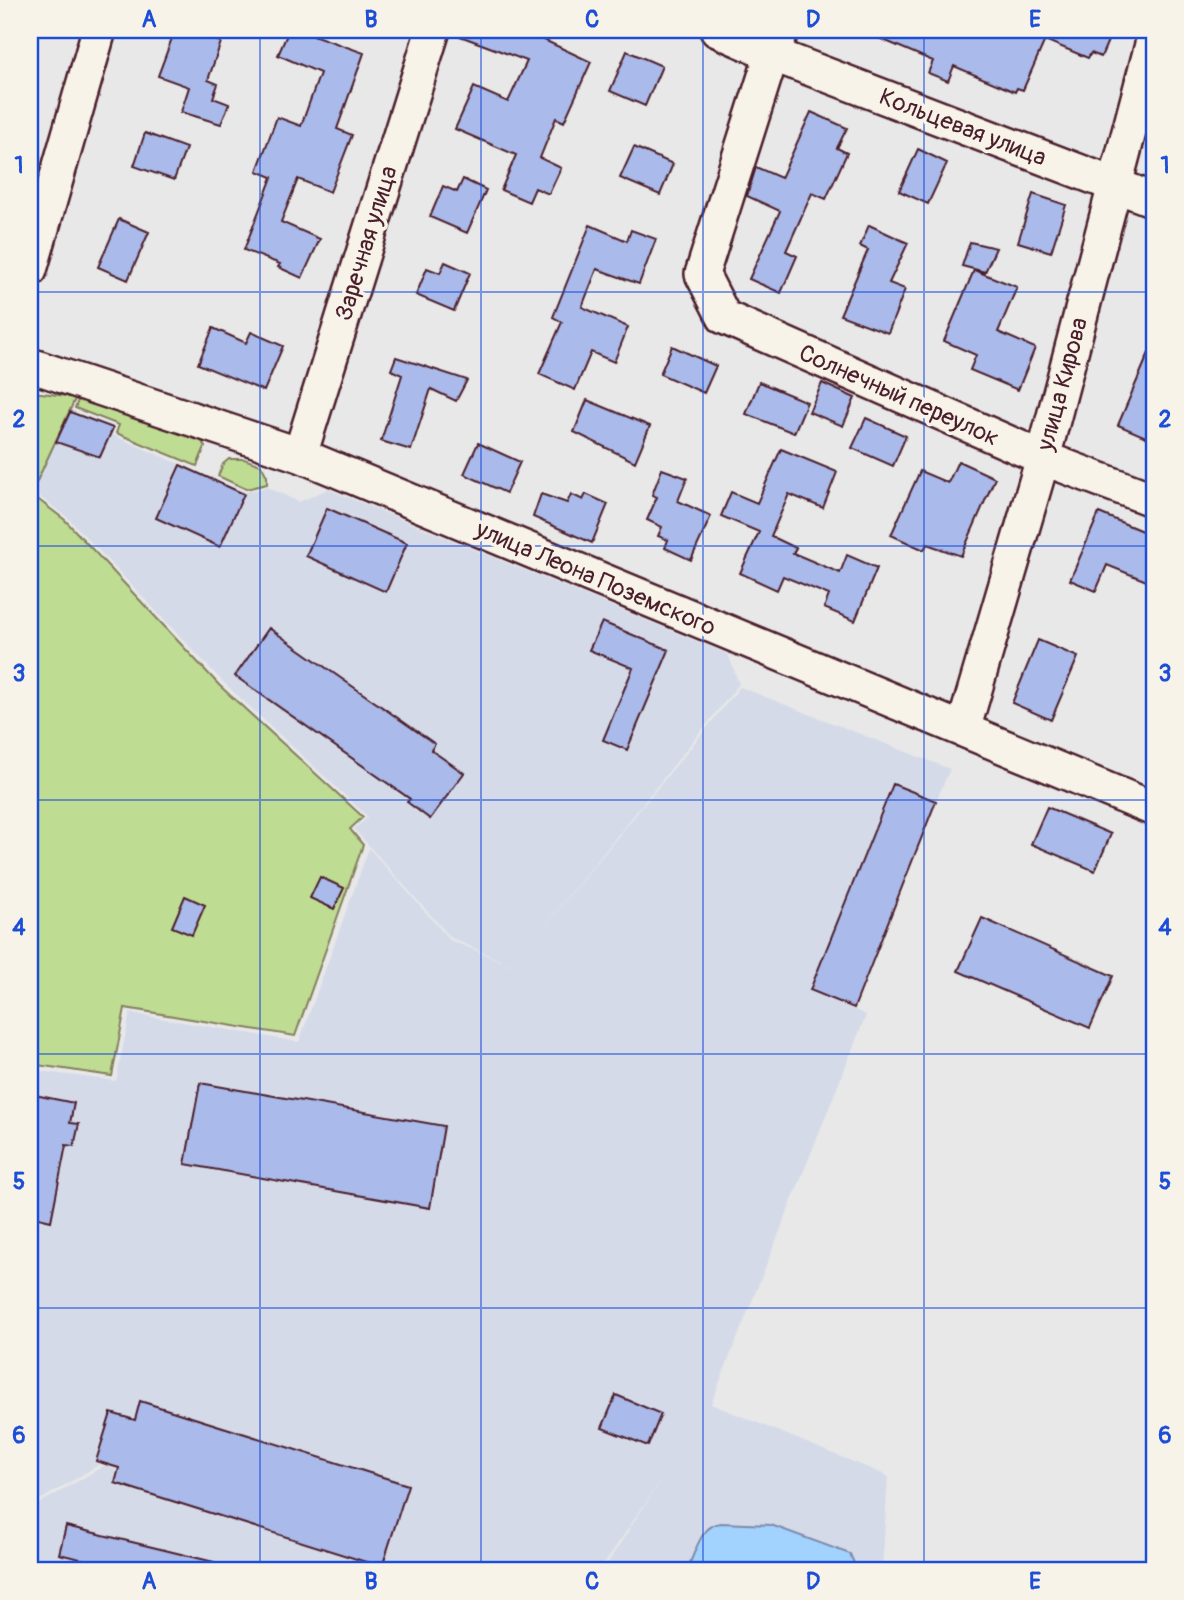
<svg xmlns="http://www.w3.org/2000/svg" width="1184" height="1600" font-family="Pangolin,sans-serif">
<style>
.built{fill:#d5dae9}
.green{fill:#bfdc93;stroke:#847e5f;stroke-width:2}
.water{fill:#a2d2fe;stroke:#7f8aaa;stroke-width:2}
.building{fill:#aabaea;stroke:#4a1f2b;stroke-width:2}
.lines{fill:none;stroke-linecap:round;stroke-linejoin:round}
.minor-casing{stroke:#4a1f2b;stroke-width:38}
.minor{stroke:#f7f3e8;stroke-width:33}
.grid{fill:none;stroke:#1d4ed8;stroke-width:2;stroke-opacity:0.55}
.labels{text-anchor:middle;stroke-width:7;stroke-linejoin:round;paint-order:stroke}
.street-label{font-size:24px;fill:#4a1f2b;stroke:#f7f3e8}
.neatline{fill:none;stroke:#1d4ed8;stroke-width:2.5}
.grid-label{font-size:23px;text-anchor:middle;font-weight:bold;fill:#1d4ed8}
</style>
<rect width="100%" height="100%" fill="#e8e8e8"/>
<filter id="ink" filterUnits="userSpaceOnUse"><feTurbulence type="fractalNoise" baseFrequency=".0143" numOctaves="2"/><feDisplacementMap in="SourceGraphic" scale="14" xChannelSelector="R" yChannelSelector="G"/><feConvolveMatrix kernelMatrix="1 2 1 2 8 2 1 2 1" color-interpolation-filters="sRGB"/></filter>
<g filter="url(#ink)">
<path class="built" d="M 69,410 L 115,427 L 112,435 L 245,492 L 267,487 L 299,502 L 328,489 L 728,654 L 739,684 L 535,938 L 740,687 L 950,769 L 936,801 L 892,784 L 810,990 L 866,1015 L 711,1404 L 888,1476 L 882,1570 L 603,1570 L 663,1477 L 600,1570 L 400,1570 L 383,1565 L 408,1486 L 140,1402 L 134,1419 L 111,1413 L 96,1461 L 102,1463 L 30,1506 L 30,1070 L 116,1081 L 130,1013 L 299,1042 L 369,848 L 450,940 L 513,966 L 451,938 L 354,829 L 368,817 L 223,682 L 67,517 L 32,491 Z
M 105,1465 L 117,1470 L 114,1484 L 389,1570 L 30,1570 L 30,1509 Z"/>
<path class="green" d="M 32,392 L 76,397 L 31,494 L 65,520 L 220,686 L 363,817 L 350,829 L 363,845 L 295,1036 L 125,1008 L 112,1076 L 30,1064 L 30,396 Z
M 79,398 L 198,434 L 205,447 L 197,466 L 116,433 L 119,425 L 75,408 Z
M 229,459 L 244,459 L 261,465 L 267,476 L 267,484 L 246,489 L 218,476 L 223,464 Z"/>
<path class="water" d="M 721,1523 L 771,1525 L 850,1554 L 857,1570 L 687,1570 C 695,1554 700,1525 721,1523 Z"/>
<path class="building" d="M 175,30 L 190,30 L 221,42 L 208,80 L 218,84 L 213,98 L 229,104 L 221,124 L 181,112 L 189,87 L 158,76 Z
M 289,30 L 316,30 L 313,35 L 364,53 L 337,129 L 352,135 L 330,192 L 298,179 L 281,222 L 320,239 L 302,278 L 278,267 L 280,264 L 244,250 L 272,177 L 257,171 L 277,117 L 301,126 L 320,73 L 278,55 Z
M 452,30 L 523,30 L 591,62 L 564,122 L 556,118 L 540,158 L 561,168 L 549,194 L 535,188 L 529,202 L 501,190 L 516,155 L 455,129 L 474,87 L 508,102 L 527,61 L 452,33 Z
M 860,30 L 1101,30 L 1100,32 L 1110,36 L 1101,57 L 1091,53 L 1088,58 L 1045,40 L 1023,90 L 1017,88 L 1015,92 L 954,66 L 948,81 L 928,73 L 933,61 Z
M 627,51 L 662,66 L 645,106 L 610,91 Z
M 811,112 L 847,128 L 837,148 L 847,153 L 826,199 L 812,193 L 786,251 L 797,256 L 781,293 L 749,279 L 780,211 L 747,196 L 756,167 L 781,178 Z
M 145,133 L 186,148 L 174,180 L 134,166 Z
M 634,147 L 673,164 L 660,195 L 620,178 Z
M 918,149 L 947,163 L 928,204 L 899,191 Z
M 463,179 L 486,190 L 467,233 L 430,217 L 443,186 L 457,192 Z
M 1033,194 L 1066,205 L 1051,252 L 1018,242 Z
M 119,219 L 149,232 L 128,280 L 98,267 Z
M 590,225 L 627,241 L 631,230 L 656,239 L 639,284 L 597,269 L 582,307 L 628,327 L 614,362 L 591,352 L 575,390 L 539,374 L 562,322 L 553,317 Z
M 869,225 L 908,243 L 889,283 L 905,289 L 888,333 L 840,315 L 868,250 L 860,246 Z
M 970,242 L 996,248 L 985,272 L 962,266 Z
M 445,262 L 470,273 L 454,311 L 416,295 L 427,268 L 440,273 Z
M 974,270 L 1017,287 L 998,332 L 1035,348 L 1018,390 L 970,370 L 976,355 L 944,341 Z
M 213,328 L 246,343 L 251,332 L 283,346 L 264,391 L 198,364 Z
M 1154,341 L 1154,422 L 1148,438 L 1118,425 Z
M 672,346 L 716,366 L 704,393 L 660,374 Z
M 396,357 L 467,380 L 456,401 L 431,389 L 411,450 L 381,441 L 402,375 L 391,370 Z
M 759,382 L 807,402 L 794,433 L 746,414 Z
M 822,383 L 855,398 L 843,426 L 809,412 Z
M 587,400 L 650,426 L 635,462 L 574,432 Z
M 70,412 L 113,428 L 100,457 L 56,442 Z
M 866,418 L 906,436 L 893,466 L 852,448 Z
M 478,443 L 520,462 L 506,493 L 464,474 Z
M 781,449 L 837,472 L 823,508 L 789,494 L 771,536 L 796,548 L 793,553 L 840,573 L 847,555 L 877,568 L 855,621 L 824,608 L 829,595 L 783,576 L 777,590 L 740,573 L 759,532 L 721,516 L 731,492 L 757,503 Z
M 958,461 L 995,478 L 961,556 L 927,544 L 924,550 L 891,535 L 920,471 L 948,483 Z
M 180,465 L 244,494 L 220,547 L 156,518 Z
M 662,469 L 687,478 L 678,501 L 711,516 L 691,560 L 665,548 L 668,540 L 658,536 L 662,527 L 647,520 L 657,497 L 652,495 Z
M 541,494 L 567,503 L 571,494 L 583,500 L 586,494 L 608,504 L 592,543 L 533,517 Z
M 327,508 L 407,543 L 386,592 L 306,556 Z
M 1099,513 L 1154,536 L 1154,584 L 1107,565 L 1096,591 L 1070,580 Z
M 602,622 L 669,650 L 627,750 L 603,740 L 633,668 L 589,650 Z
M 269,628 L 435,744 L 431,750 L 464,773 L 430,819 L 407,802 L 410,799 L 235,676 Z
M 1038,640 L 1078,657 L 1051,720 L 1012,703 Z
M 893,784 L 936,801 L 854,1008 L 810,990 Z
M 1047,807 L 1111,834 L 1095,871 L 1031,844 Z
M 320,877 L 344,888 L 334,909 L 310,898 Z
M 185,896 L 205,905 L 192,935 L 172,927 Z
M 982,918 L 1113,976 L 1090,1028 L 958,971 Z
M 200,1083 L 444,1126 L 430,1208 L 185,1164 Z
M 30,1094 L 74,1103 L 70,1123 L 79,1124 L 74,1146 L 66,1145 L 51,1221 L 30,1216 Z
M 616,1395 L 661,1414 L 648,1446 L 602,1428 Z
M 140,1401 L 408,1485 L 382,1567 L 115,1483 L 119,1468 L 96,1461 L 111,1413 L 135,1420 Z
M 66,1526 L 214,1562 L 213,1570 L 127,1570 L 59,1554 Z"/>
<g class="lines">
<defs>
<path id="minor" d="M 717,30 L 772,54 L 1154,200
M 782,30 L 772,54 L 702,274 L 724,317 L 1043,458 L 1154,500
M 30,270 L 99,30
M 30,365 L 300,455 L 1154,809
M 300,455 L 433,30
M 963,730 L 1043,458 L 1154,37"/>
</defs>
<use href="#minor" class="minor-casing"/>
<use href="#minor" class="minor"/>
</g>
</g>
<path class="grid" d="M 260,30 L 260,1570M 481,30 L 481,1570M 703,30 L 703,1570M 924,30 L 924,1570M 30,292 L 1154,292M 30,546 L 1154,546M 30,800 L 1154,800M 30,1054 L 1154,1054M 30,1308 L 1154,1308"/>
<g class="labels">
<g class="street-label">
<text transform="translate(963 127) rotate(21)" y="8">Кольцевая улица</text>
<text transform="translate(366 243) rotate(-73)" y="8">Заречная улица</text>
<text transform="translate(1062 384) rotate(-75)" y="8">улица Кирова</text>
<text transform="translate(899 395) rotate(24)" y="8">Солнечный переулок</text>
<text transform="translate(596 578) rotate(23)" y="8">улица Леона Поземского</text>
</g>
</g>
<rect width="1184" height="1600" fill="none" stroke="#f7f3e8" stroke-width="77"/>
<rect x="38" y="38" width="1108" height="1524" class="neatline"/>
<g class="grid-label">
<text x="149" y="27">A</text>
<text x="371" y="27">B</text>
<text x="592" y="27">C</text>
<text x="813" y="27">D</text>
<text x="1035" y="27">E</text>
<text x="19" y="173">1</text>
<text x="1165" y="173">1</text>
<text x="19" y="427">2</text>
<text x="1165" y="427">2</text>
<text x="19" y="681">3</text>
<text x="1165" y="681">3</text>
<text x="19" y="935">4</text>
<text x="1165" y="935">4</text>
<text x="19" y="1189">5</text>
<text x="1165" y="1189">5</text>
<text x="19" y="1443">6</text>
<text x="1165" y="1443">6</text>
<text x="149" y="1589">A</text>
<text x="371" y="1589">B</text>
<text x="592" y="1589">C</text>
<text x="813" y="1589">D</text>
<text x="1035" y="1589">E</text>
</g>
</svg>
